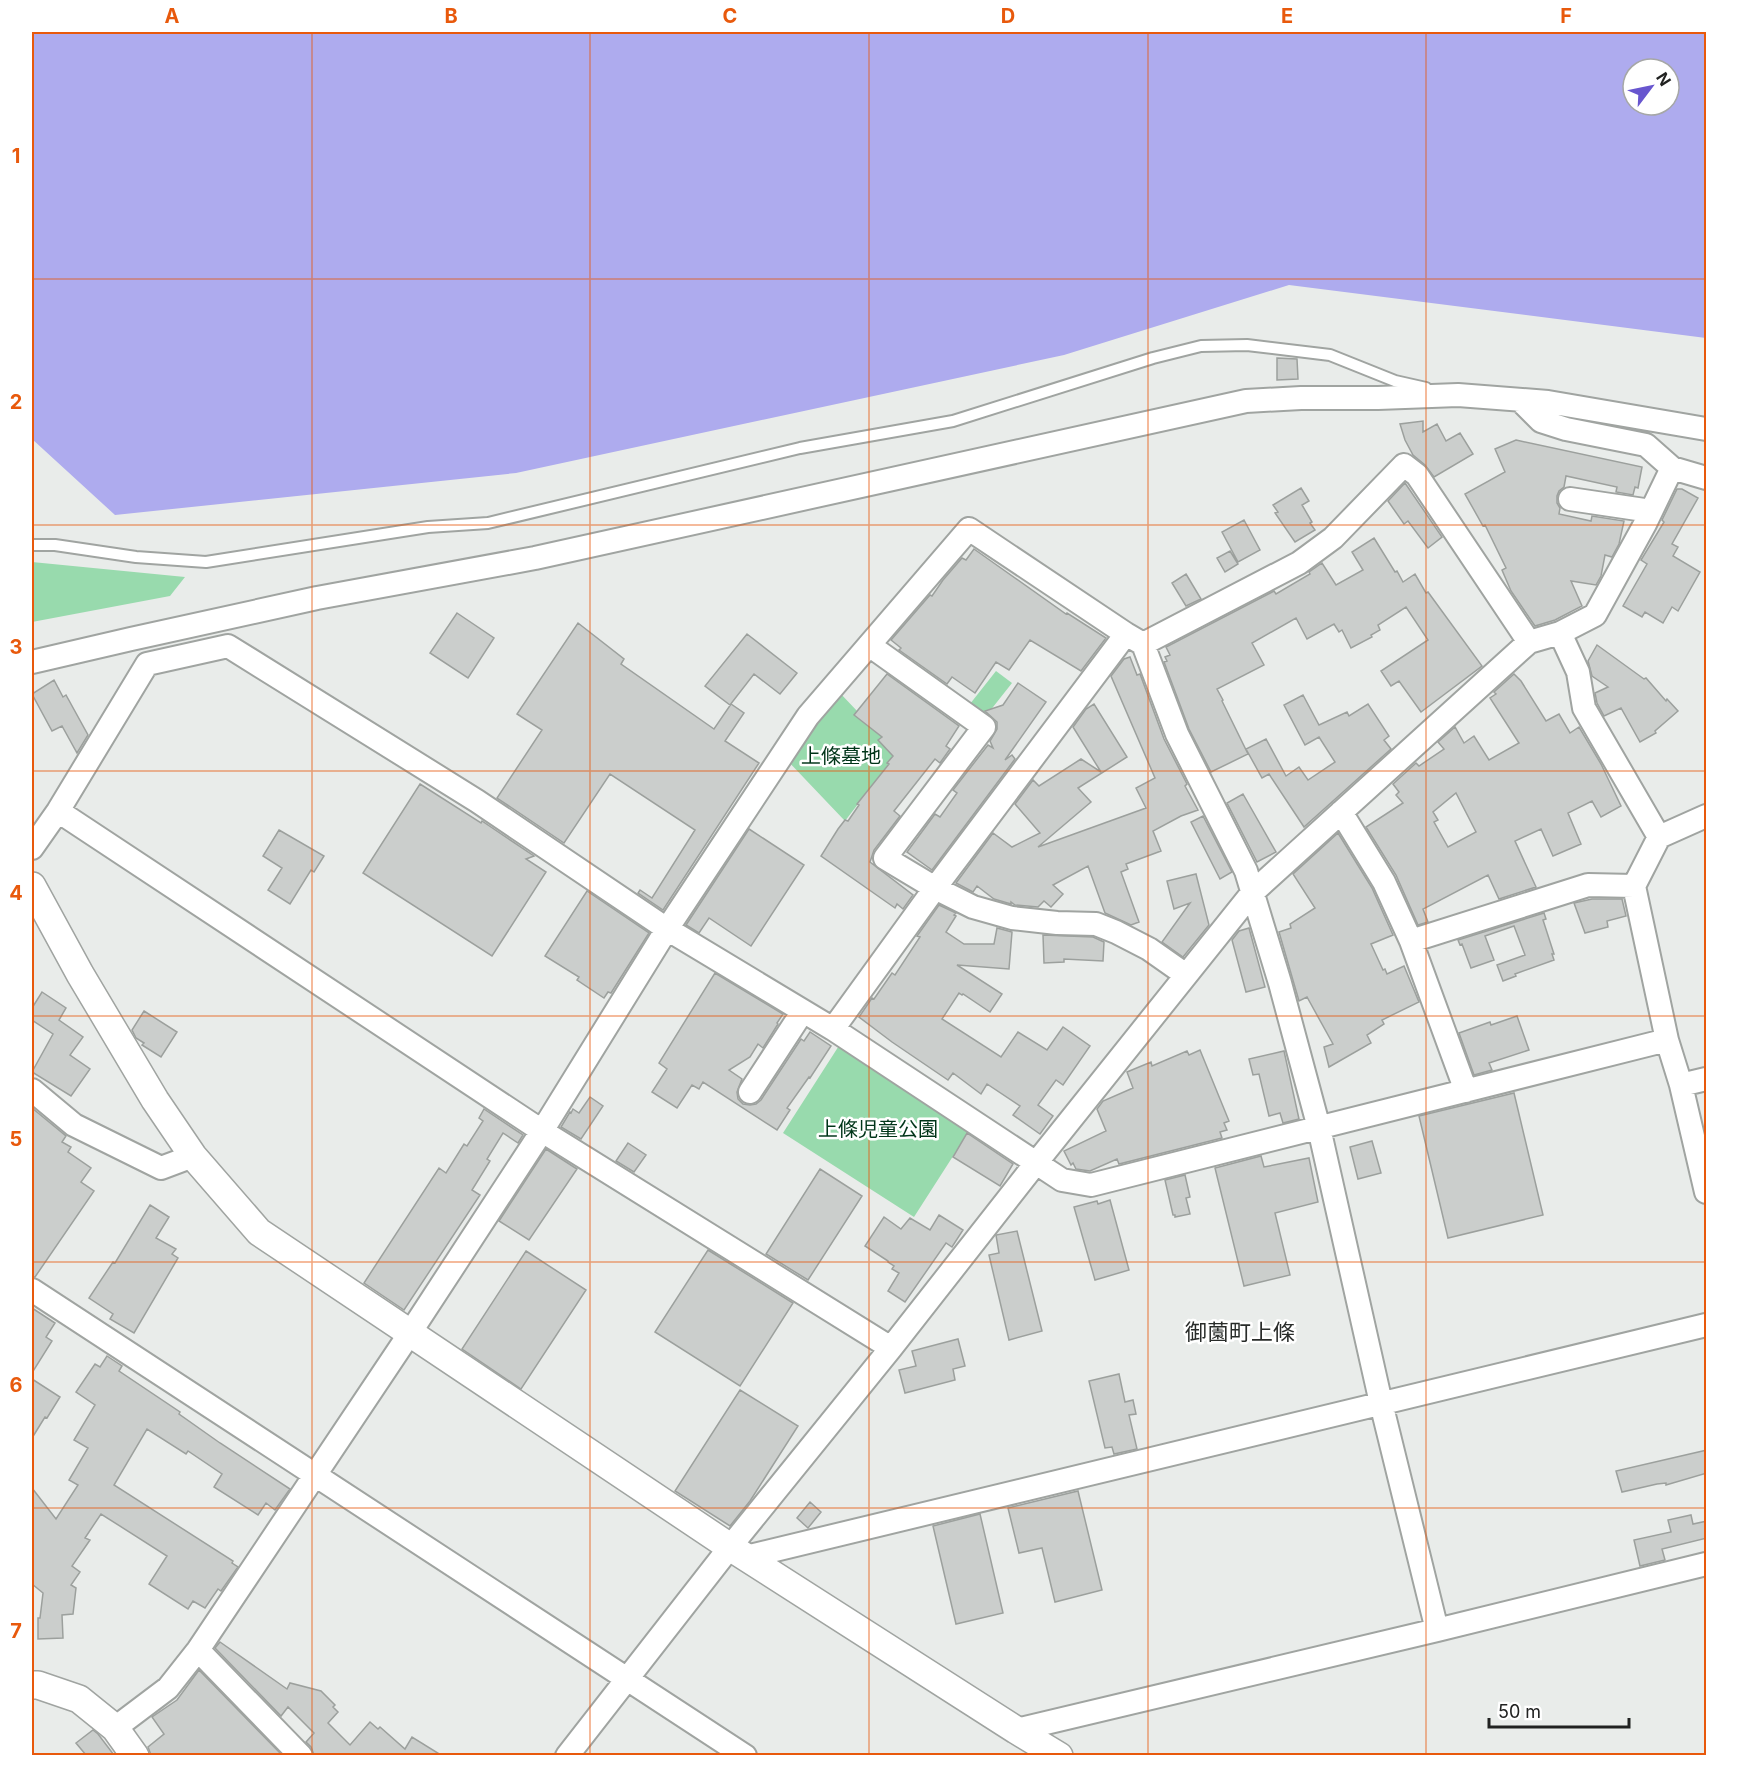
<svg xmlns="http://www.w3.org/2000/svg" width="1738" height="1787" font-family="Inter,'Noto Sans JP',sans-serif">
<style>
.green{fill:#98daad}
.water{fill:#aeabee;fill-rule:evenodd}
.building{fill:#cbcecc;stroke:#9ca09d;stroke-width:1.5;fill-rule:evenodd}
.lines{fill:none;stroke-linecap:round;stroke-linejoin:round}
.service-casing{stroke:#a0a4a1;stroke-width:14}
.minor-casing{stroke:#a0a4a1;stroke-width:26}
.tertiary-casing{stroke:#a0a4a1;stroke-width:30}
.service{stroke:#fff;stroke-width:10}
.minor{stroke:#fff;stroke-width:22}
.tertiary{stroke:#fff;stroke-width:27}
.grid{fill:none;stroke:#e8590c;stroke-width:1.5;stroke-opacity:0.55}
.labels{text-anchor:middle;stroke-width:5;stroke-linejoin:round;paint-order:stroke}
.park-label{font-size:20px;fill:#003519;stroke:#fff}
.quarter-label{font-size:22px;fill:#292c2a;stroke:#fff}
.neatline{fill:none;stroke:#e8590c;stroke-width:2}
.grid-label{font-size:20px;text-anchor:middle;font-weight:bold;fill:#e8590c}
</style>
<rect width="100%" height="100%" fill="#e9ecea"/>
<!-- green -->
<path class="green" d="M 32,562 L 185,577 L 170,596 L 32,622 Z
M 996,671 L 1012,683 L 982,721 L 966,709 Z
M 839,692 L 897,753 L 845,821 L 785,758 Z
M 842,1041 L 973,1125 L 914,1217 L 783,1133 Z"/>
<!-- water -->
<path class="water" d="M 32,32 L 1706,32 L 1706,338 L 1289,285 L 1064,355 L 516,473 L 115,515 L 32,439 ZM 1633,69 L 1669,69 L 1669,105 L 1633,105 Z"/>
<!-- building -->
<path class="building" d="M 1277,358 L 1297,359 L 1298,379 L 1277,380 Z
M 1423,421 L 1423,432 L 1437,424 L 1446,441 L 1460,433 L 1473,454 L 1434,477 L 1425,465 L 1413,455 L 1405,440 L 1400,424 Z
M 1516,440 L 1642,467 L 1638,488 L 1635,487 L 1633,495 L 1616,492 L 1617,487 L 1566,476 L 1564,487 L 1559,491 L 1557,496 L 1557,503 L 1560,508 L 1559,514 L 1591,521 L 1592,516 L 1624,521 L 1619,544 L 1612,557 L 1605,555 L 1601,576 L 1596,585 L 1571,581 L 1582,606 L 1555,620 L 1535,626 L 1511,591 L 1502,570 L 1506,568 L 1485,525 L 1483,526 L 1465,494 L 1505,472 L 1495,449 Z
M 1405,483 L 1442,537 L 1428,548 L 1408,521 L 1404,524 L 1388,501 Z
M 1301,488 L 1309,501 L 1302,505 L 1312,522 L 1310,523 L 1315,530 L 1295,542 L 1275,513 L 1278,512 L 1273,505 Z
M 1677,489 L 1682,489 L 1698,498 L 1672,544 L 1678,547 L 1673,556 L 1700,572 L 1678,611 L 1672,607 L 1663,623 L 1645,612 L 1642,617 L 1623,606 L 1647,564 L 1641,560 L 1664,522 L 1662,520 Z
M 1244,520 L 1260,550 L 1238,562 L 1222,532 Z
M 1374,538 L 1395,572 L 1397,571 L 1403,582 L 1415,574 L 1426,593 L 1428,592 L 1482,666 L 1421,712 L 1399,681 L 1391,686 L 1381,671 L 1428,640 L 1406,607 L 1378,625 L 1380,630 L 1371,635 L 1372,637 L 1351,648 L 1342,630 L 1339,632 L 1334,624 L 1307,639 L 1296,618 L 1252,643 L 1264,665 L 1217,689 L 1223,700 L 1222,701 L 1248,754 L 1211,772 L 1189,729 L 1164,662 L 1167,661 L 1165,657 L 1170,655 L 1166,647 L 1274,591 L 1276,594 L 1310,574 L 1309,572 L 1322,563 L 1336,585 L 1363,570 L 1352,552 Z
M 974,549 L 1066,614 L 1067,613 L 1106,638 L 1081,671 L 1030,640 L 1009,670 L 996,662 L 975,693 L 952,677 L 947,684 L 899,650 L 901,648 L 891,640 L 930,595 L 932,596 L 943,580 L 962,558 L 966,560 Z
M 1230,551 L 1238,564 L 1225,572 L 1217,558 Z
M 1186,574 L 1201,599 L 1186,606 L 1172,583 Z
M 457,613 L 494,638 L 468,678 L 430,653 Z
M 578,623 L 624,659 L 621,664 L 714,729 L 731,704 L 744,713 L 725,741 L 759,763 L 663,910 L 638,893 L 640,890 L 652,898 L 695,830 L 610,774 L 564,843 L 497,798 L 542,730 L 517,714 Z
M 747,634 L 797,673 L 780,694 L 754,674 L 730,705 L 705,686 Z
M 1597,645 L 1644,679 L 1646,678 L 1666,701 L 1667,699 L 1678,711 L 1655,731 L 1656,733 L 1640,742 L 1621,708 L 1604,716 L 1597,703 L 1595,693 L 1608,687 L 1592,676 L 1588,661 Z
M 1130,657 L 1137,675 L 1140,674 L 1164,739 L 1187,784 L 1185,786 L 1198,810 L 1181,816 L 1153,831 L 1161,851 L 1126,864 L 1128,869 L 1121,872 L 1139,922 L 1131,925 L 1105,913 L 1088,866 L 1053,885 L 1063,894 L 1051,907 L 1044,901 L 1038,907 L 1015,905 L 1011,902 L 1011,904 L 994,899 L 977,886 L 973,892 L 956,883 L 993,833 L 1012,847 L 1040,833 L 1015,804 L 1033,780 L 1039,786 L 1081,759 L 1101,772 L 1073,727 L 1086,709 L 1094,704 L 1127,757 L 1078,788 L 1091,802 L 1038,847 L 1146,808 L 1136,788 L 1155,778 L 1111,676 L 1124,659 Z
M 887,674 L 959,726 L 946,746 L 950,749 L 940,763 L 935,759 L 894,811 L 900,816 L 874,850 L 870,862 L 913,895 L 903,909 L 897,904 L 895,908 L 821,856 L 838,829 L 845,820 L 848,821 L 859,805 L 857,804 L 889,764 L 887,763 L 893,756 L 878,740 L 882,737 L 854,715 Z
M 1514,674 L 1521,681 L 1546,721 L 1559,714 L 1570,733 L 1579,727 L 1601,764 L 1621,806 L 1601,817 L 1592,801 L 1568,813 L 1581,844 L 1553,856 L 1541,829 L 1515,841 L 1536,887 L 1499,899 L 1488,875 L 1423,909 L 1428,922 L 1418,925 L 1396,875 L 1366,827 L 1403,803 L 1396,795 L 1399,792 L 1393,784 L 1416,763 L 1419,766 L 1444,749 L 1438,742 L 1455,727 L 1464,743 L 1474,736 L 1489,760 L 1519,743 L 1490,698 L 1496,694 L 1494,692 ZM 1456,793 L 1476,832 L 1448,847 L 1434,822 L 1438,820 L 1433,812 Z
M 54,680 L 63,697 L 66,695 L 88,735 L 77,753 L 62,726 L 52,731 L 32,694 Z
M 1018,683 L 1046,702 L 1005,760 L 1012,755 L 1015,759 L 932,870 L 907,852 L 935,814 L 940,817 L 957,793 L 953,790 L 988,745 L 993,748 L 990,741 L 997,729 L 997,722 L 985,711 L 1003,705 Z
M 1303,695 L 1319,725 L 1347,712 L 1349,716 L 1368,704 L 1389,736 L 1384,740 L 1391,749 L 1304,827 L 1269,774 L 1262,778 L 1246,749 L 1266,739 L 1286,776 L 1299,767 L 1308,780 L 1335,762 L 1319,737 L 1305,745 L 1284,705 Z
M 420,784 L 481,823 L 482,821 L 534,856 L 526,859 L 546,872 L 492,956 L 363,873 Z
M 1243,794 L 1276,852 L 1257,862 L 1227,803 Z
M 1203,816 L 1232,872 L 1220,879 L 1191,822 Z
M 749,829 L 804,865 L 751,946 L 709,918 L 699,933 L 686,925 Z
M 279,830 L 324,856 L 314,872 L 311,870 L 290,904 L 268,890 L 282,868 L 263,856 Z
M 1338,833 L 1372,888 L 1393,935 L 1371,944 L 1383,970 L 1385,969 L 1387,974 L 1404,966 L 1419,1002 L 1382,1020 L 1384,1024 L 1367,1035 L 1371,1043 L 1329,1067 L 1324,1047 L 1333,1044 L 1307,997 L 1299,1001 L 1279,932 L 1291,928 L 1290,924 L 1315,908 L 1293,874 Z
M 1196,874 L 1209,925 L 1183,957 L 1162,942 L 1190,903 L 1174,909 L 1167,881 Z
M 587,891 L 649,933 L 611,993 L 608,992 L 604,998 L 577,980 L 579,977 L 545,956 Z
M 1592,899 L 1622,899 L 1626,916 L 1607,921 L 1608,927 L 1585,933 L 1574,903 Z
M 939,905 L 956,913 L 954,915 L 956,916 L 946,932 L 964,944 L 994,944 L 997,928 L 1012,932 L 1009,969 L 957,965 L 1002,994 L 990,1012 L 963,994 L 962,995 L 959,993 L 942,1019 L 1001,1057 L 1018,1032 L 1047,1050 L 1063,1027 L 1090,1046 L 1063,1085 L 1056,1080 L 1038,1105 L 1053,1116 L 1040,1134 L 1013,1115 L 1020,1106 L 987,1084 L 981,1094 L 953,1073 L 948,1080 L 892,1042 L 859,1017 L 872,998 L 874,999 L 892,973 L 895,975 L 920,937 L 917,936 Z
M 1544,913 L 1546,919 L 1543,920 L 1554,954 L 1552,954 L 1554,960 L 1515,974 L 1516,976 L 1503,981 L 1497,965 L 1525,955 L 1514,926 L 1485,936 L 1494,960 L 1471,968 L 1462,944 L 1460,945 L 1458,940 Z
M 1249,928 L 1265,987 L 1246,992 L 1232,940 L 1239,931 Z
M 1043,935 L 1093,937 L 1104,942 L 1103,961 L 1064,959 L 1064,962 L 1044,963 Z
M 715,973 L 783,1014 L 777,1023 L 778,1024 L 763,1048 L 758,1044 L 750,1057 L 729,1070 L 742,1079 L 737,1092 L 738,1099 L 743,1104 L 750,1105 L 756,1104 L 761,1100 L 801,1039 L 804,1041 L 810,1032 L 831,1046 L 810,1078 L 809,1077 L 787,1108 L 790,1110 L 777,1130 L 703,1082 L 699,1089 L 692,1085 L 677,1108 L 652,1092 L 667,1069 L 659,1063 Z
M 42,992 L 66,1008 L 59,1020 L 83,1037 L 70,1055 L 90,1069 L 71,1096 L 32,1072 L 53,1034 L 32,1020 L 32,1008 Z
M 144,1011 L 177,1032 L 161,1057 L 142,1045 L 144,1043 L 136,1038 L 132,1030 Z
M 1517,1016 L 1529,1050 L 1489,1063 L 1492,1070 L 1474,1075 L 1459,1033 L 1490,1022 L 1491,1025 Z
M 1200,1050 L 1229,1121 L 1224,1123 L 1227,1130 L 1220,1132 L 1222,1138 L 1119,1164 L 1117,1159 L 1090,1171 L 1076,1169 L 1073,1163 L 1071,1165 L 1064,1151 L 1106,1131 L 1097,1109 L 1103,1101 L 1133,1088 L 1127,1072 L 1151,1062 L 1152,1066 L 1187,1051 L 1189,1055 Z
M 1284,1051 L 1299,1119 L 1283,1123 L 1280,1113 L 1269,1116 L 1259,1074 L 1253,1075 L 1249,1059 Z
M 1514,1093 L 1543,1215 L 1448,1238 L 1419,1116 Z
M 590,1097 L 603,1106 L 581,1139 L 561,1127 L 570,1112 L 571,1113 L 573,1109 L 579,1113 Z
M 32,1108 L 66,1136 L 62,1142 L 71,1147 L 68,1152 L 91,1168 L 81,1182 L 94,1191 L 35,1277 L 32,1277 Z
M 484,1109 L 523,1135 L 518,1143 L 503,1133 L 487,1159 L 490,1161 L 472,1190 L 480,1195 L 404,1310 L 364,1283 L 439,1168 L 446,1173 L 464,1144 L 467,1146 L 483,1121 L 479,1118 Z
M 967,1133 L 1013,1164 L 1000,1186 L 953,1157 Z
M 1372,1141 L 1381,1173 L 1358,1179 L 1350,1147 Z
M 628,1143 L 646,1155 L 634,1172 L 616,1161 Z
M 546,1149 L 577,1169 L 529,1240 L 499,1221 Z
M 1261,1156 L 1264,1167 L 1309,1158 L 1318,1202 L 1275,1213 L 1290,1275 L 1244,1286 L 1215,1168 Z
M 820,1169 L 862,1196 L 808,1280 L 766,1254 Z
M 1185,1175 L 1190,1197 L 1186,1198 L 1190,1214 L 1175,1217 L 1175,1215 L 1173,1215 L 1165,1180 Z
M 1110,1200 L 1129,1270 L 1095,1280 L 1074,1207 L 1097,1201 L 1098,1204 Z
M 150,1205 L 169,1217 L 156,1238 L 176,1249 L 172,1254 L 178,1258 L 134,1333 L 110,1319 L 113,1314 L 89,1298 L 113,1262 L 115,1263 Z
M 939,1215 L 963,1230 L 952,1247 L 946,1243 L 905,1302 L 888,1291 L 899,1273 L 892,1269 L 894,1266 L 888,1262 L 888,1261 L 865,1246 L 884,1217 L 901,1229 L 910,1218 L 930,1230 Z
M 1017,1231 L 1042,1331 L 1009,1340 L 989,1255 L 999,1253 L 996,1235 Z
M 708,1250 L 793,1303 L 740,1386 L 655,1332 Z
M 526,1251 L 586,1290 L 521,1389 L 462,1349 Z
M 32,1308 L 55,1323 L 46,1337 L 52,1341 L 32,1373 Z
M 958,1339 L 965,1366 L 953,1369 L 955,1380 L 905,1393 L 899,1370 L 916,1366 L 912,1351 Z
M 107,1356 L 122,1366 L 119,1371 L 180,1412 L 179,1414 L 220,1443 L 290,1489 L 275,1510 L 266,1503 L 258,1515 L 214,1487 L 222,1474 L 188,1451 L 186,1454 L 147,1429 L 114,1485 L 233,1561 L 232,1563 L 238,1567 L 221,1591 L 218,1589 L 205,1608 L 193,1601 L 188,1609 L 149,1584 L 167,1556 L 101,1514 L 85,1538 L 90,1540 L 72,1566 L 80,1572 L 71,1585 L 76,1588 L 73,1614 L 62,1615 L 63,1638 L 38,1639 L 38,1618 L 40,1618 L 43,1593 L 32,1584 L 32,1488 L 56,1519 L 78,1485 L 69,1480 L 88,1448 L 74,1440 L 95,1405 L 76,1392 L 95,1364 L 100,1367 Z
M 1119,1374 L 1125,1402 L 1133,1400 L 1136,1414 L 1129,1415 L 1137,1449 L 1114,1454 L 1112,1447 L 1105,1448 L 1089,1381 Z
M 32,1379 L 60,1397 L 47,1418 L 45,1417 L 32,1438 Z
M 740,1390 L 798,1426 L 750,1501 L 730,1526 L 675,1491 Z
M 1707,1450 L 1707,1473 L 1666,1485 L 1666,1483 L 1657,1484 L 1622,1492 L 1616,1471 Z
M 1078,1491 L 1102,1590 L 1055,1602 L 1042,1548 L 1019,1553 L 1008,1508 Z
M 810,1502 L 821,1512 L 808,1528 L 797,1518 Z
M 980,1514 L 1003,1613 L 956,1624 L 933,1526 Z
M 1691,1515 L 1693,1524 L 1707,1521 L 1707,1538 L 1662,1549 L 1665,1560 L 1640,1566 L 1634,1540 L 1671,1532 L 1668,1520 Z
M 220,1642 L 287,1689 L 290,1683 L 321,1691 L 335,1705 L 333,1707 L 338,1712 L 328,1723 L 350,1745 L 370,1722 L 378,1729 L 380,1727 L 405,1749 L 412,1737 L 441,1755 L 314,1755 L 311,1747 L 306,1742 L 314,1733 L 288,1707 L 281,1716 L 215,1648 Z
M 199,1670 L 282,1755 L 151,1755 L 148,1747 L 164,1734 L 152,1717 L 177,1700 Z
M 93,1730 L 98,1734 L 114,1755 L 86,1755 L 76,1743 Z"/>
<g class="lines">
<defs>
<path id="service" d="M 32,545 L 55,545 L 136,557 L 206,562 L 428,527 L 488,523 L 800,448 L 953,421 L 1153,358 L 1201,346 L 1247,345 L 1330,355 L 1395,381 L 1426,388"/>
<path id="minor" d="M 1520,400 L 1541,421 L 1566,429 L 1646,445 L 1672,468
M 1570,499 L 1651,511
M 1560,633 L 1578,672 L 1584,708 L 1659,837 L 1634,886
M 1126,634 L 935,888 L 973,907 L 1012,918 L 1057,923 L 1096,924 L 1116,932 L 1149,949 L 1186,975
M 1143,644 L 1177,734 L 1246,871 L 1280,983 L 1319,1128 L 1381,1403 L 1437,1630
M 32,662 L 131,639 L 317,598 L 535,558 L 1246,401 L 1301,398 L 1378,398 L 1458,395 L 1548,402 L 1706,429
M 58,811 L 542,1131 L 891,1348
M 1341,812 L 1384,882 L 1411,941 L 1466,1091
M 1659,837 L 1706,816
M 32,848 L 58,811 L 147,664 L 228,646 L 477,801 L 667,929 L 833,1029 L 1062,1180 L 1091,1185 L 1667,1040
M 1411,941 L 1588,885 L 1634,886 L 1667,1040 L 1681,1085 L 1706,1192
M 833,1029 L 935,888 L 885,858 L 984,727 L 869,645
M 1681,1085 L 1706,1079
M 32,1090 L 74,1125 L 161,1168 L 193,1156
M 750,1092 L 803,1011
M 32,1290 L 745,1756
M 746,1557 L 1706,1325
M 198,1650 L 301,1756
M 115,1728 L 168,1688 L 198,1650 L 410,1333 L 542,1131 L 667,929 L 808,716 L 969,529 L 1126,634 L 1143,644 L 1299,563 L 1333,538 L 1404,465 L 1417,475 L 1529,642
M 1016,1730 L 1437,1630 L 1706,1564
M 567,1756 L 730,1547 L 891,1348 L 1036,1163 L 1252,893 L 1529,642 L 1560,633 L 1595,615 L 1645,524 L 1672,468 L 1706,478"/>
<path id="tertiary" d="M 32,886 L 80,974 L 155,1100 L 193,1156 L 259,1232 L 730,1547 L 1016,1730 L 1059,1756
M 32,1685 L 38,1685 L 79,1699 L 115,1728 L 135,1756"/>
</defs>
<!-- service casing -->
<use href="#service" class="service-casing"/>
<!-- minor casing -->
<use href="#minor" class="minor-casing"/>
<!-- tertiary casing -->
<use href="#tertiary" class="tertiary-casing"/>
<!-- service -->
<use href="#service" class="service"/>
<!-- minor -->
<use href="#minor" class="minor"/>
<!-- tertiary -->
<use href="#tertiary" class="tertiary"/>
</g>
<!-- grid -->
<path class="grid" d="M 312,32 L 312,1756M 590,32 L 590,1756M 869,32 L 869,1756M 1148,32 L 1148,1756M 1426,32 L 1426,1756M 32,279 L 1706,279M 32,525 L 1706,525M 32,771 L 1706,771M 32,1016 L 1706,1016M 32,1262 L 1706,1262M 32,1508 L 1706,1508"/>
<g class="labels">
<!-- park labels -->
<g class="park-label">
<text x="841" y="763">上條墓地</text>
<text x="878" y="1136">上條児童公園</text>
</g>
<!-- quarter labels -->
<g class="quarter-label">
<text x="1240" y="1340">御薗町上條</text>
</g>
</g>
<!-- border -->
<rect width="1738" height="1787" fill="none" stroke="#ffffff" stroke-width="66"/>
<!-- north arrow -->
<g transform="translate(1651 87) rotate(58)"><circle r="28" fill="#ffffff" stroke="#a6a7a6" stroke-width="1.5"/>
<path d="M0-4.5L10 22L0 15L-10 22Z" fill="#6856cf"/>
<text y="-9" font-size="16" font-weight="bold" text-anchor="middle" fill="#212221">N</text>
</g>
<!-- scale -->
<path d="M1489 1718v9h140v-9" fill="none" stroke="#212221" stroke-width="3"/>
<text x="1498" y="1718" font-size="18" fill="#212221" stroke="#ffffff" stroke-width="4.5" paint-order="stroke">50 m</text>
<rect x="33" y="33" width="1672" height="1721" class="neatline"/>
<g class="grid-label">
<text x="172" y="23">A</text>
<text x="451" y="23">B</text>
<text x="730" y="23">C</text>
<text x="1008" y="23">D</text>
<text x="1287" y="23">E</text>
<text x="1566" y="23">F</text>
<text x="16" y="163">1</text>
<text x="16" y="409">2</text>
<text x="16" y="654">3</text>
<text x="16" y="900">4</text>
<text x="16" y="1146">5</text>
<text x="16" y="1392">6</text>
<text x="16" y="1638">7</text>
</g>
</svg>
